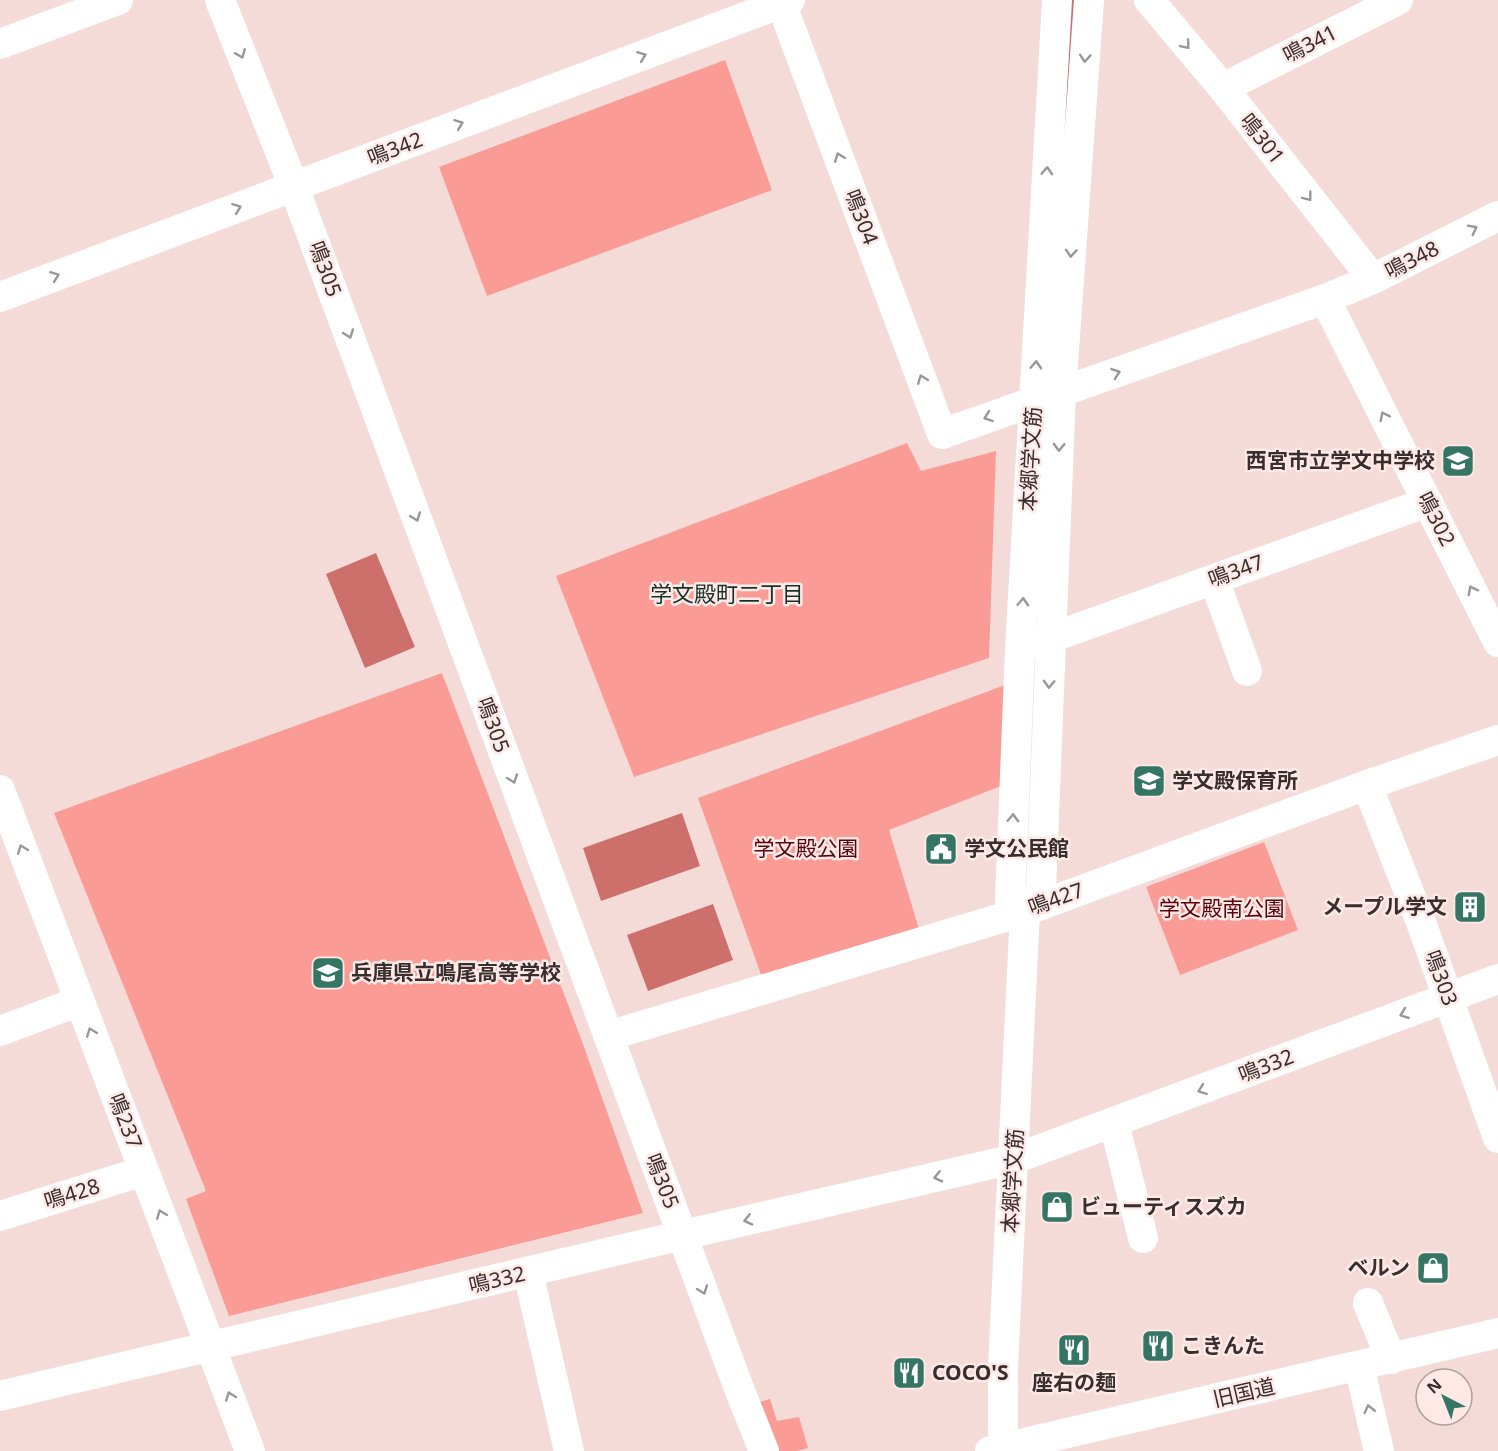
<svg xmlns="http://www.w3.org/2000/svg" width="1498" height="1451" font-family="'Noto Sans','Noto Sans JP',sans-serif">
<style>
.green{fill:#fb9b96}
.water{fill:#cd706c}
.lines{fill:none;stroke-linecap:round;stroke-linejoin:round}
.river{stroke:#cd706c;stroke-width:50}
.minor{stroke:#fff;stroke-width:30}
.oneway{stroke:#9b9696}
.labels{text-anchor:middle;stroke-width:5;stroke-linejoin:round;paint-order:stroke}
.street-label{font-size:21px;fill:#372e2d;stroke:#fee9e7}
.poi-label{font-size:21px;font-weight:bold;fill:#372e2d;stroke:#fee9e7;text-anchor:start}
.park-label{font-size:21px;fill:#5b030d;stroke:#fee9e7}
.neighbourhood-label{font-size:22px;fill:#13322a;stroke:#fee9e7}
</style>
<rect width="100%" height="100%" fill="#f4dbd8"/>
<!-- green -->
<path class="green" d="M 725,60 L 772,190 L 487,296 L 439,167 Z
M 907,443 L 921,471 L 996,451 L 989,658 L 634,777 L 556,576 Z
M 442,673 L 583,1044 L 643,1213 L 229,1316 L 186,1199 L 206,1191 L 54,813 Z
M 1008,684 L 1006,784 L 889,830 L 922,939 L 764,983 L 698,798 Z
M 1264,842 L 1298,930 L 1180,975 L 1146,887 Z
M 770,1399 L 777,1421 L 799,1417 L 808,1448 L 797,1451 L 777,1451 L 759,1402 Z"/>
<!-- water -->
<path class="water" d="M 376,553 L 415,647 L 365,668 L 326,574 Z
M 682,813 L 700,866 L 601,901 L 583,848 Z
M 713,904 L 733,960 L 648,991 L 627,935 Z"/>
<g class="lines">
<!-- river -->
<path class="river" d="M 1062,180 L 1072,0"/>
<!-- minor -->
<path class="minor" d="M 220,0 L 294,187 L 740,1391 L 764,1451
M 780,0 L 942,434 L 1325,299 L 1373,279 L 1498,216
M 1149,0 L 1223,88 L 1373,279
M 0,44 L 118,0
M 1223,88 L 1398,0
M 0,297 L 790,0
M 1325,299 L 1498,642
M 1214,579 L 1247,671
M 1034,644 L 1428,502
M 1367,785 L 1422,925 L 1498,1138
M 0,790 L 250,1451
M 1025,911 L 1010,900 L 1020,649 L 1057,0
M 0,1031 L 80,1001
M 608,1036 L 1025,911 L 1367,785 L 1498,740
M 1114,1123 L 1143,1238
M 0,1216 L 144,1171
M 528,1272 L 569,1451
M 1368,1303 L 1391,1359
M 1359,1366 L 1379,1451
M 0,1396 L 683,1235 L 1014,1159 L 1498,979
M 990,1451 L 1498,1333
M 1003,1451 L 1003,1367 L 1025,911 L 1041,891 L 1061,392 L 1089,0"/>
</g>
<!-- one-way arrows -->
<defs><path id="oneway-chevron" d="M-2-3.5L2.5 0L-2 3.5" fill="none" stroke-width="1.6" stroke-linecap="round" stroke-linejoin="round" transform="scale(1.5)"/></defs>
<g class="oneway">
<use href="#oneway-chevron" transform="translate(1186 45) rotate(50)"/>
<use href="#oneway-chevron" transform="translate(241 54) rotate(68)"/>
<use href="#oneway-chevron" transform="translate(642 56) rotate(-21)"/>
<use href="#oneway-chevron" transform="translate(1085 58) rotate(94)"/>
<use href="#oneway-chevron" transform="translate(459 124) rotate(-21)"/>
<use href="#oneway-chevron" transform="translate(839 157) rotate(-111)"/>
<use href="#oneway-chevron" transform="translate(1047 171) rotate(-87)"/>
<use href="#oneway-chevron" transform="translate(1308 197) rotate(52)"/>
<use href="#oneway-chevron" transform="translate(237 208) rotate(-21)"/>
<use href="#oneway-chevron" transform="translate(1473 229) rotate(-27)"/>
<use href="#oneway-chevron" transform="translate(1071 253) rotate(94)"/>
<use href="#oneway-chevron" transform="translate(55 276) rotate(-21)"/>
<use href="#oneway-chevron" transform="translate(349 334) rotate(70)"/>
<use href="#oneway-chevron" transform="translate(1036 365) rotate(-87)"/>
<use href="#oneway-chevron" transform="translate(1116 373) rotate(-20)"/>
<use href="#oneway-chevron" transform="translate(922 379) rotate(-111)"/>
<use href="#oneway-chevron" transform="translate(1384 416) rotate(-117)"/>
<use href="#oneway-chevron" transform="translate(988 417) rotate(160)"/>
<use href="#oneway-chevron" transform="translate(1059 447) rotate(92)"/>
<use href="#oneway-chevron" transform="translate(416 517) rotate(70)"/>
<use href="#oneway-chevron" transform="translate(1472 590) rotate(-117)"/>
<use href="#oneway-chevron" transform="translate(1023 602) rotate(-87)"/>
<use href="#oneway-chevron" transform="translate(1049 684) rotate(92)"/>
<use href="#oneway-chevron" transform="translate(513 779) rotate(70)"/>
<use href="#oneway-chevron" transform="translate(1013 818) rotate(-88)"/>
<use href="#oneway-chevron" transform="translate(22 849) rotate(-111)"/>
<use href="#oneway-chevron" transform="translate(1404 1014) rotate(159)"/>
<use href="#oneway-chevron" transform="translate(91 1032) rotate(-111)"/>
<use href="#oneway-chevron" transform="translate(1202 1090) rotate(159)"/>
<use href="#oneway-chevron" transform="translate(938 1177) rotate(167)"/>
<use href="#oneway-chevron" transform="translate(161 1214) rotate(-111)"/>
<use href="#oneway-chevron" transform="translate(748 1220) rotate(167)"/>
<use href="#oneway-chevron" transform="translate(703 1290) rotate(70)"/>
<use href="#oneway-chevron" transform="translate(230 1396) rotate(-110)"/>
<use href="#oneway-chevron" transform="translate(1369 1409) rotate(-103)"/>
</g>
<!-- icons -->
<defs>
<symbol id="school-square" viewBox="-11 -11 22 22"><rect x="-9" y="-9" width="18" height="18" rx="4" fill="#357564" stroke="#fee9e7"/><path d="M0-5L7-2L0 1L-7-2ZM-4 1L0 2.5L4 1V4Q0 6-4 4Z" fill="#fff"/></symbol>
<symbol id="civic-square" viewBox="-11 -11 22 22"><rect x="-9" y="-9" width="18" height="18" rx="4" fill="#357564" stroke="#fee9e7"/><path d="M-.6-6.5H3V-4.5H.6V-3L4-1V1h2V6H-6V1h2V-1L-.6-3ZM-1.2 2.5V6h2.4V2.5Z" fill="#fff"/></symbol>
<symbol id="building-square" viewBox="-11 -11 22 22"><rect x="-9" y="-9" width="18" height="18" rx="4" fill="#357564" stroke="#fee9e7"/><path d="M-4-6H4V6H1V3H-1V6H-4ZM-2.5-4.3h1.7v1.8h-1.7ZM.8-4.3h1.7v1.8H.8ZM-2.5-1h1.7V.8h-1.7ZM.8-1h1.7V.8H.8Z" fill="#fff"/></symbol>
<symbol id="shop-square" viewBox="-11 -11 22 22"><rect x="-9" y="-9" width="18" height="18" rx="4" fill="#357564" stroke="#fee9e7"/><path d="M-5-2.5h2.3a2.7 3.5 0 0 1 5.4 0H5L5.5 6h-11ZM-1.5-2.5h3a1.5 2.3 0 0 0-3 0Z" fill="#fff"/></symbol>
<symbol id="restaurant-square" viewBox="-11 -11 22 22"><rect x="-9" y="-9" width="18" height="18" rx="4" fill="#357564" stroke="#fee9e7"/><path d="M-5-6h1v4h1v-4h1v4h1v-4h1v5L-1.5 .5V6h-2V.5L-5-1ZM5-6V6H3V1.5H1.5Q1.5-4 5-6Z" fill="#fff"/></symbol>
</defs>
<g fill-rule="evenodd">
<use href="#school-square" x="1439" y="442" width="38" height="38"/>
<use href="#school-square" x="1130" y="762" width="38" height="38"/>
<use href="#civic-square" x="922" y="830" width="38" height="38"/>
<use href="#building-square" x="1451" y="888" width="38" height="38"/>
<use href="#school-square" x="309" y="954" width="38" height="38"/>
<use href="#shop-square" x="1038" y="1188" width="38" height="38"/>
<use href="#shop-square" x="1414" y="1249" width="38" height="38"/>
<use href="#restaurant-square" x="1139" y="1327" width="38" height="38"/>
<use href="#restaurant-square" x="1055" y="1331" width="38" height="38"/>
<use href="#restaurant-square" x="890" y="1354" width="38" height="38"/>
</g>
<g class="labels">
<!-- street labels -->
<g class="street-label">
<text transform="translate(1310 44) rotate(-27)" y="7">鳴341</text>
<text transform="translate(1262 139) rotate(52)" y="7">鳴301</text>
<text transform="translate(395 149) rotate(-21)" y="7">鳴342</text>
<text transform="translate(861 217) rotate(69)" y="7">鳴304</text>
<text transform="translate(1412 260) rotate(-27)" y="7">鳴348</text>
<text transform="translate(325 269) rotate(70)" y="7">鳴305</text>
<text transform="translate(1031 459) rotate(-87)" y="7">本郷学文筋</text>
<text transform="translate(1436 519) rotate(63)" y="7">鳴302</text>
<text transform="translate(1236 571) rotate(-20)" y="7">鳴347</text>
<text transform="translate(493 725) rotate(70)" y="7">鳴305</text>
<text transform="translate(1056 899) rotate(-20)" y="7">鳴427</text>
<text transform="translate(1441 978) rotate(70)" y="7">鳴303</text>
<text transform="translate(1266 1066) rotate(-21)" y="7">鳴332</text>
<text transform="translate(125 1121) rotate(69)" y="7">鳴237</text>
<text transform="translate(662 1181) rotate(69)" y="7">鳴305</text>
<text transform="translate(1013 1181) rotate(-87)" y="7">本郷学文筋</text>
<text transform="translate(72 1194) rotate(-17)" y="7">鳴428</text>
<text transform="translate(497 1280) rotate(-13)" y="7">鳴332</text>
<text transform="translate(1244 1393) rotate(-13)" y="7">旧国道</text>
</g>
<!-- poi labels -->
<g class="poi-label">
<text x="1435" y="468" text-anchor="end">西宮市立学文中学校</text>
<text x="1172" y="788">学文殿保育所</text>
<text x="964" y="856">学文公民館</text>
<text x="1447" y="914" text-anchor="end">メープル学文</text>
<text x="351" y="980">兵庫県立鳴尾高等学校</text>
<text x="1080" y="1214">ビューティスズカ</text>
<text x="1410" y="1275" text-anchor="end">ベルン</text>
<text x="1181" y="1353">こきんた</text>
<text x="932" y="1380">COCO'S</text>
<text x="1074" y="1390" text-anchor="middle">座右の麺</text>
</g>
<!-- park labels -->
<g class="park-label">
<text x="806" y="856">学文殿公園</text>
<text x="1222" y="916">学文殿南公園</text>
</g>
<!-- neighbourhood labels -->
<g class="neighbourhood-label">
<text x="727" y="602">学文殿町二丁目</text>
</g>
</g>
<!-- north arrow -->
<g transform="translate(1444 1397) rotate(318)"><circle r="28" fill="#fee9e7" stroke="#ae9e9d" stroke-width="1.5"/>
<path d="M0-4.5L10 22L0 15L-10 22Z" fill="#357564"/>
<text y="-9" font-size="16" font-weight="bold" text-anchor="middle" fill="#372e2d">N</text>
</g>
</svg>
